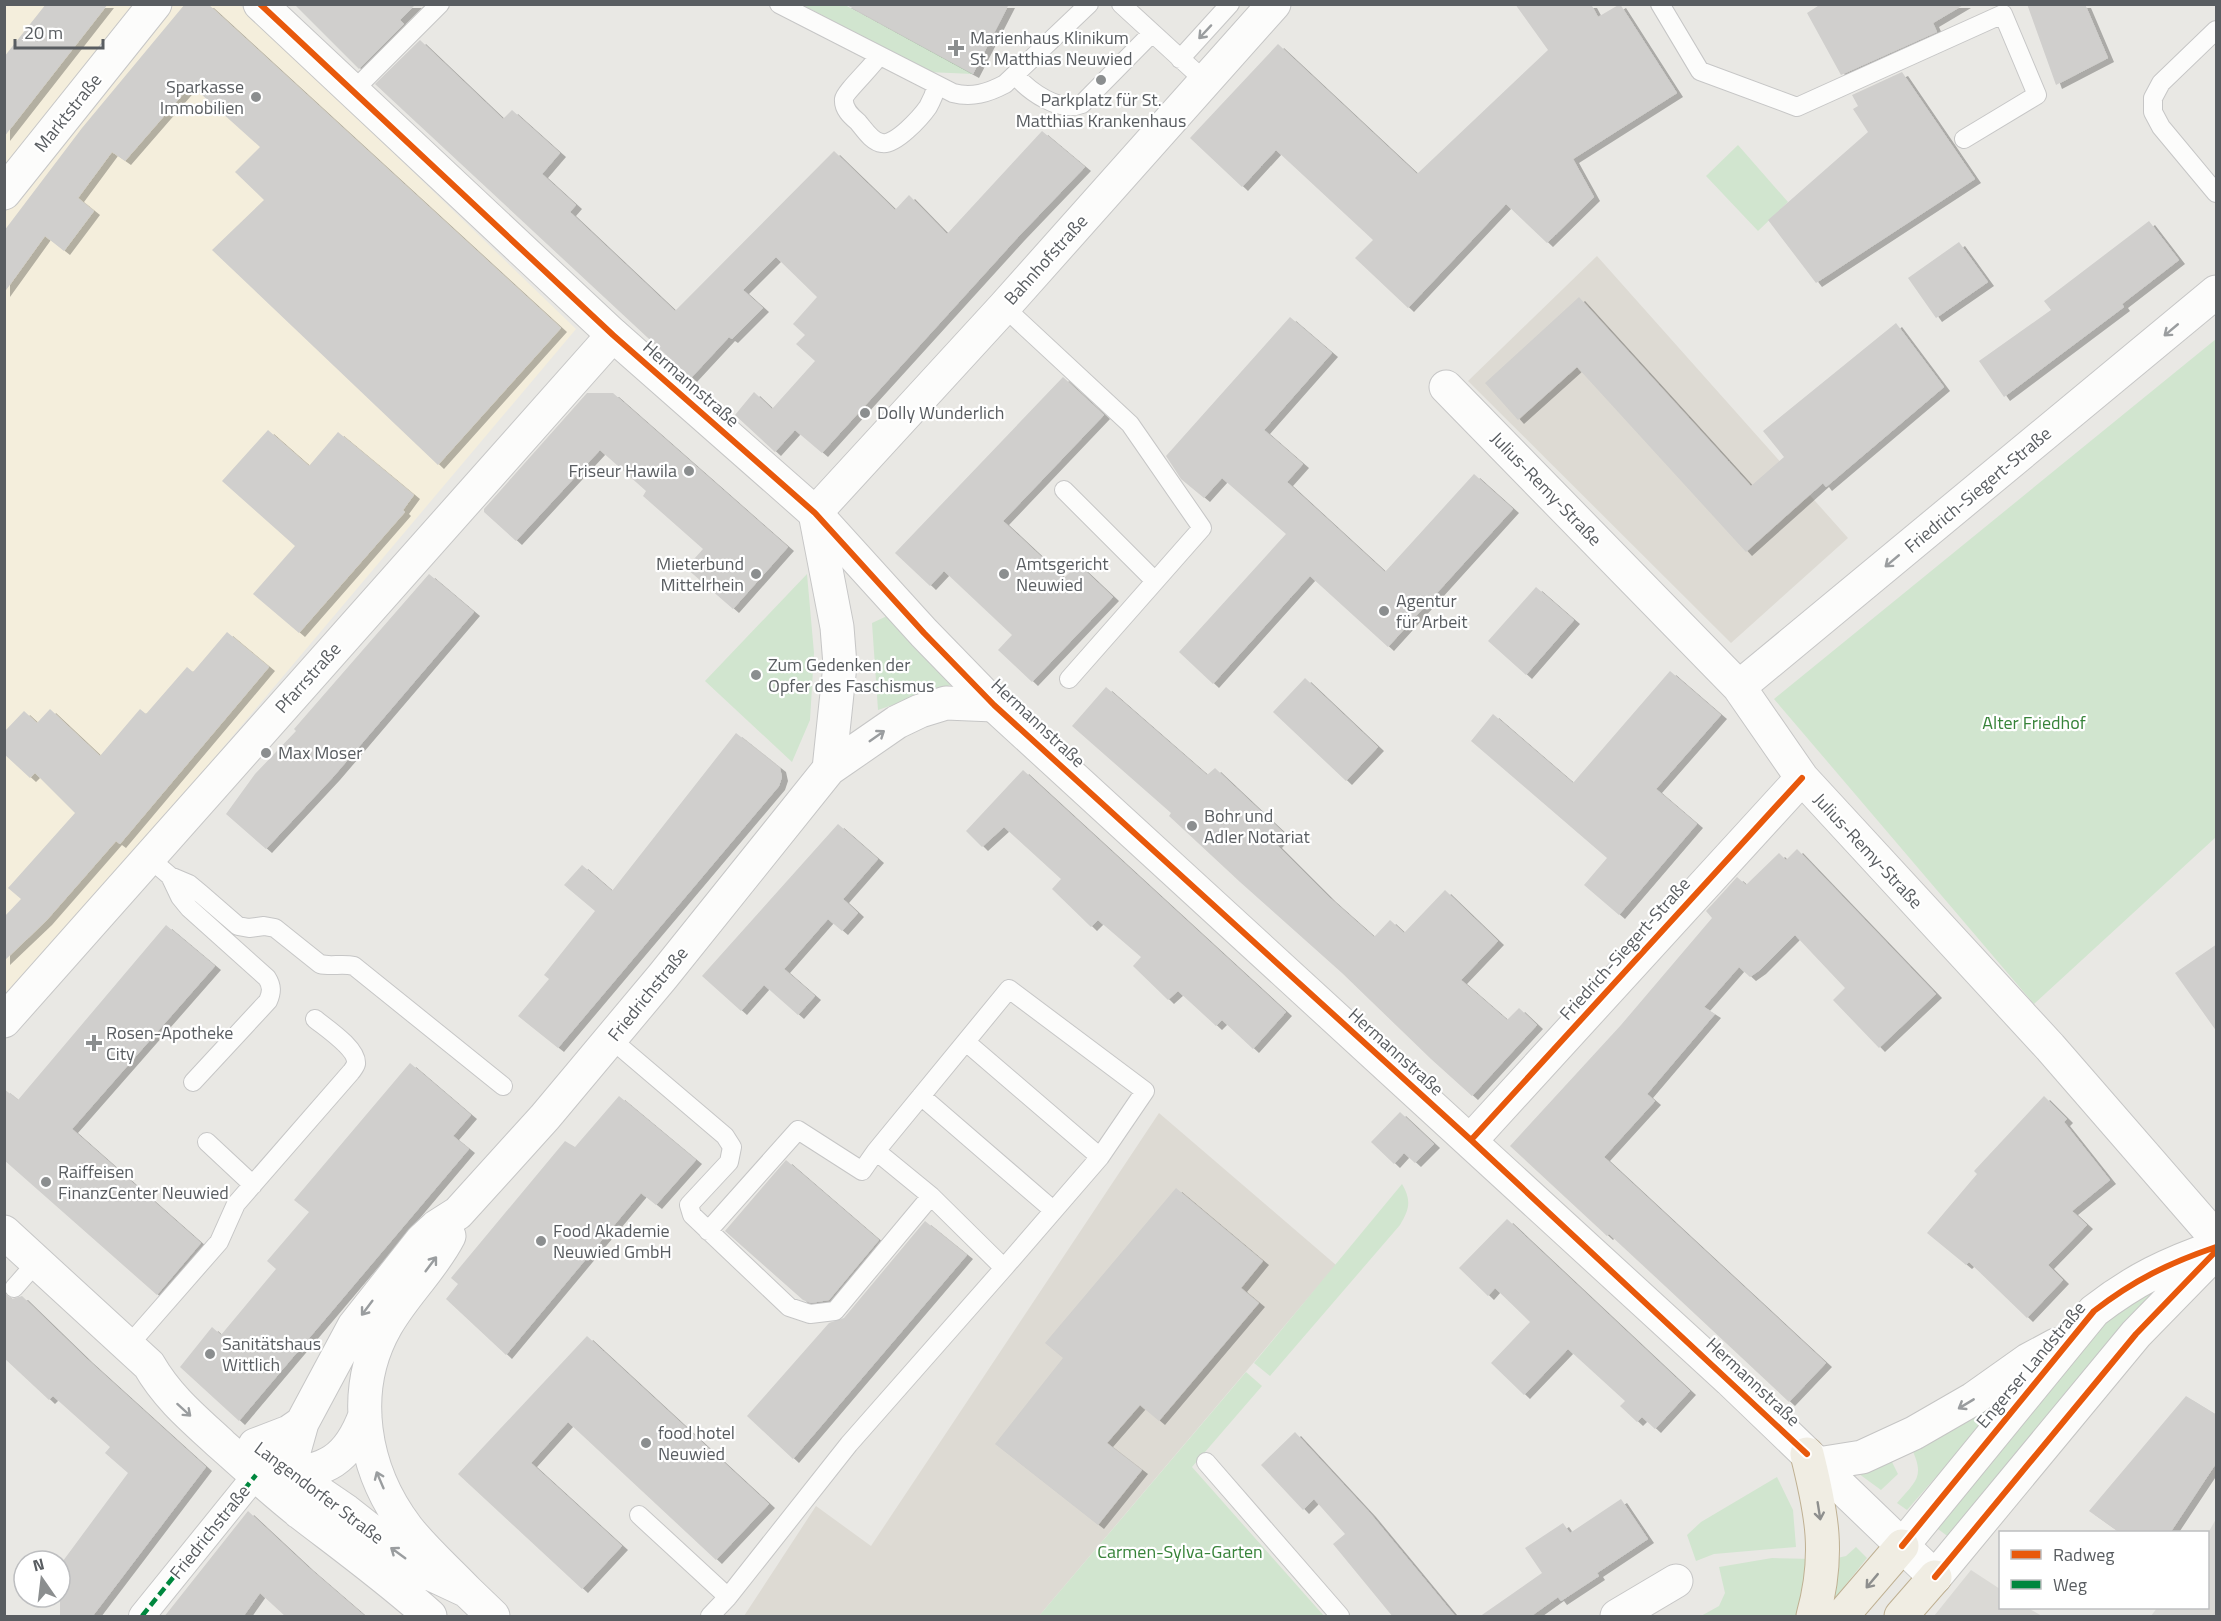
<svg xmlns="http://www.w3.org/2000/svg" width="2221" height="1621" font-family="'Titillium Web',sans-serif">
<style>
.commercial{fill:#f4eedc}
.industrial{fill:#dad9d5}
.education{fill:#dddad3}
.green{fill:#d1e5cf}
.building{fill:#d0cfcd;filter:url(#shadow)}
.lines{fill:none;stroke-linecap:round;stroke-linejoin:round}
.service-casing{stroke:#c6c6c6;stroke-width:20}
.pedestrian-casing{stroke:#c6c6c6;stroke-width:28}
.minor-casing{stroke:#c6c6c6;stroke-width:35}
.tertiary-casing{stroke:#c6c6c6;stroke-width:35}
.secondary-casing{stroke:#c5c5c4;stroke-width:35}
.trunk-casing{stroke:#bfb092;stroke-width:35}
.service{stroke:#fcfcfb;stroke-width:18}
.pedestrian{stroke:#fcfcfb;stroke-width:26}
.minor{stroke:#fcfcfb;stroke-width:33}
.tertiary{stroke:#fcfcfb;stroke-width:33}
.secondary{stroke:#fcfcfb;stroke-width:33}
.trunk{stroke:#f0ede3;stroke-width:33}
.quiet{stroke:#00873e;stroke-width:4.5;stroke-dasharray:9 4.5;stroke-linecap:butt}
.cycleway-casing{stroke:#fff;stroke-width:10}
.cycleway{stroke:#e8590c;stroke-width:6}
.oneway{stroke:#9a9d9f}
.oneway2{stroke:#8e8f8e}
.poi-dot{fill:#8b8e8f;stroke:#fff;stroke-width:2}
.labels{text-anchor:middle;stroke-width:4.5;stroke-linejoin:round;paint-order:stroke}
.poi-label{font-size:18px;fill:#595d61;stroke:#fff;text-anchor:start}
.street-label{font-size:18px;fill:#595d61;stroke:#fff}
.park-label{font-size:18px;fill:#378339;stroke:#fff}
</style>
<defs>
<filter id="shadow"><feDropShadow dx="6" dy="4" stdDeviation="0" flood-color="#0004"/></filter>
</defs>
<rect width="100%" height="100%" fill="#e9e8e4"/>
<!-- commercial -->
<path class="commercial" d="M 5,5 L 240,5 L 576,329 L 140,846 L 5,998 Z"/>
<!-- industrial -->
<path class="industrial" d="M 2216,1519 L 2216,1616 L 2151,1616 L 2157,1608 L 2208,1608 L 2208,1533 Z
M 1971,1570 L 2000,1589 L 2000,1608 L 2028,1608 L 2042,1616 L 1934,1616 Z"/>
<!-- education -->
<path class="education" d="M 1597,256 L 1848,538 L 1731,643 L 1468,381 Z
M 1159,1113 L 1336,1265 L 1039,1616 L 744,1616 L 816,1506 L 871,1546 Z"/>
<!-- green -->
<path class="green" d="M 803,5 L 845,5 L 973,74 L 928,72 Z
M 1738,145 L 1788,202 L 1758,231 L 1706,176 Z
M 2216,339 L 2216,837 L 2034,1004 L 1774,699 Z
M 807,574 L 814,653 L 810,720 L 792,762 L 705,681 Z
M 887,616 L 959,682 L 878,710 L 872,623 Z
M 1402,1184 C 1412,1201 1409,1210 1400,1225 L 1270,1376 L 1254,1363 Z
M 2143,1288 L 2155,1302 L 1954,1541 L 1934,1526 L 2079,1345 Z
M 1246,1372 L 1262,1386 L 1192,1467 L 1324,1616 L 1039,1616 Z
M 2012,1390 L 1907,1510 L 1897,1503 C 1917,1480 1925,1477 1911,1447 Z
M 1889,1456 L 1898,1474 L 1881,1490 L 1855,1471 Z
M 1777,1477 L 1793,1510 L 1796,1547 L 1714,1554 L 1696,1561 L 1687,1535 L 1701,1522 Z
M 1856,1547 L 1867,1558 L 1831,1603 L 1833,1559 L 1846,1556 Z
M 1772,1558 L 1814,1559 L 1806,1599 L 1796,1616 L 1701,1616 L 1719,1606 L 1725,1593 L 1719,1567 Z"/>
<!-- building -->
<path class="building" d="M 46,4 L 108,4 L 4,137 L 4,57 Z
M 185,4 L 208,4 L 561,328 L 438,465 L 212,250 L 264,200 L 235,172 L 260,147 L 191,85 L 125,161 L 112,152 L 78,198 L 94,211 L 64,251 L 45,236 L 4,293 L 4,231 L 82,128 Z
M 294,4 L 416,4 L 400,20 L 404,24 L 359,69 Z
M 845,4 L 1009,4 L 973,74 Z
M 1515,4 L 1591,4 L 1598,17 L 1620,4 L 1677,93 L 1573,159 L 1594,197 L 1547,243 L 1506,204 L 1408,308 L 1355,258 L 1373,240 L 1276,150 L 1242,187 L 1190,138 L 1278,44 L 1417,174 L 1548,50 Z
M 1821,4 L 1965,4 L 1933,23 L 1937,32 L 1841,75 L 1807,13 Z
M 2027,4 L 2085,4 L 2108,58 L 2056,85 Z
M 420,40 L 503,119 L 512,110 L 560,153 L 542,174 L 576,205 L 570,212 L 675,311 L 834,151 L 895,210 L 909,195 L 947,234 L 1042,131 L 1085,167 L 1019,236 L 822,453 L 795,430 L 775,452 L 735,415 L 754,392 L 772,409 L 815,361 L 796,344 L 805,335 L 793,324 L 817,297 L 776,257 L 743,290 L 763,308 L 732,339 L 729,337 L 691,378 L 375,84 Z
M 1902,72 L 1975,179 L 1816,283 L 1768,220 L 1868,132 L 1853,109 L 1858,106 L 1852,95 Z
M 2149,221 L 2179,260 L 2122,304 L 2124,307 L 2004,397 L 1979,361 L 2051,310 L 2044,301 Z
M 1959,242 L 1988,282 L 1936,318 L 1908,278 Z
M 1579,297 L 1751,486 L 1784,457 L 1763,431 L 1896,323 L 1944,387 L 1826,487 L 1823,483 L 1746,552 L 1577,367 L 1518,420 L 1485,383 Z
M 1290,317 L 1332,353 L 1264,430 L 1303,464 L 1287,482 L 1385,572 L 1474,474 L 1513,509 L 1388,647 L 1310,576 L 1213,684 L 1179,652 L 1286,534 L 1222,478 L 1204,498 L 1181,479 L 1166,456 Z
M 1063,377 L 1104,415 L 1003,521 L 1064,578 L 1078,564 L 1113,597 L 1032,682 L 998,650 L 1012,635 L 944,571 L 930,586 L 895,553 Z
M 587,393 L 613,393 L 788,547 L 733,609 L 686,568 L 703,549 L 643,496 L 646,491 L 600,450 L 516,541 L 484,512 L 484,509 Z
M 268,430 L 309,466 L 338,432 L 414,495 L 403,510 L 405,512 L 299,633 L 253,594 L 295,546 L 222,481 Z
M 429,574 L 474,612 L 334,776 L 266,849 L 226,814 L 255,774 L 296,731 L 294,729 Z
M 1536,587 L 1574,620 L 1526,675 L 1488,641 Z
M 227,632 L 269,667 L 120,844 L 116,841 L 46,921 L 4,961 L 4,917 L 21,899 L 8,888 L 75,813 L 35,773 L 30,778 L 4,754 L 4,732 L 24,711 L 37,723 L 50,709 L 100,756 L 140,709 L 146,714 L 187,667 L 193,672 Z
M 1670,671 L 1721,715 L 1656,789 L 1697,824 L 1619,915 L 1584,885 L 1607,858 L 1471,741 L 1493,714 L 1573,783 Z
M 1305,678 L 1378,747 L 1346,781 L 1273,712 Z
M 1106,687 L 1207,775 L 1215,768 L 1285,834 L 1276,844 L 1330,898 L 1374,937 L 1390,920 L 1404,933 L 1445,890 L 1498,941 L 1461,980 L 1507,1020 L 1519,1008 L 1537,1025 L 1472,1096 L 1431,1059 L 1342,973 L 1240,882 L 1169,816 L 1171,813 L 1072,726 Z
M 736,733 L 780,768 L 782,777 L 779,786 L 558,1048 L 518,1016 L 549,979 L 544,975 L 595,911 L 564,885 L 582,865 L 612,891 Z
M 1023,770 L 1286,1012 L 1253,1049 L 1222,1020 L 1216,1026 L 1178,991 L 1168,1000 L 1133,966 L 1141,957 L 1098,920 L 1091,927 L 1052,889 L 1061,879 L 1004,827 L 982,847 L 966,831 Z
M 838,824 L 878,859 L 843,899 L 858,913 L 842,931 L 828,919 L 784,969 L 815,996 L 798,1015 L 764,985 L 741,1011 L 702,976 Z
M 1797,849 L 1936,994 L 1879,1048 L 1833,1000 L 1845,988 L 1795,935 L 1760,970 L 1750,977 L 1739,967 L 1704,1007 L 1715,1014 L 1647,1094 L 1655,1101 L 1604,1157 L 1826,1363 L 1789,1402 L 1665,1286 L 1609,1234 L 1607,1236 L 1510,1146 L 1621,1025 L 1712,918 L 1706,911 L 1728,887 L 1737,877 L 1746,885 L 1779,853 L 1786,860 Z
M 166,925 L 215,966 L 72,1129 L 201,1243 L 157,1295 L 4,1160 L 4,1089 L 18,1100 Z
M 2217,944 L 2217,1032 L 2175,973 Z
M 410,1063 L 471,1115 L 453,1136 L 469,1149 L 239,1421 L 180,1367 L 212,1327 L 221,1335 L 276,1269 L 267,1261 L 309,1212 L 294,1200 Z
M 619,1096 L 696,1160 L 656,1205 L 641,1193 L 506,1355 L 446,1299 L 458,1284 L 451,1278 L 565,1141 L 575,1147 Z
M 2044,1096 L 2067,1119 L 2064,1122 L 2110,1180 L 2072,1211 L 2087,1225 L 2048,1265 L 2063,1280 L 2027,1318 L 1969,1262 L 1966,1265 L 1927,1233 L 1977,1174 L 1974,1171 Z
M 1400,1112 L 1434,1144 L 1415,1163 L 1404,1153 L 1394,1164 L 1371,1142 Z
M 786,1160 L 879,1240 L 829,1300 L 811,1303 L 803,1300 L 725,1231 Z
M 1176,1188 L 1263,1261 L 1241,1288 L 1259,1303 L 1159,1421 L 1140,1405 L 1107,1443 L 1142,1470 L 1098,1525 L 995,1444 L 1063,1358 L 1045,1343 Z
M 1507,1219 L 1690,1391 L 1655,1429 L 1642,1417 L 1637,1422 L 1620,1406 L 1625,1401 L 1568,1349 L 1524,1395 L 1491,1363 L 1530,1322 L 1495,1288 L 1488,1296 L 1459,1268 Z
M 925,1221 L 967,1255 L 793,1459 L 747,1416 L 829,1323 L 844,1318 Z
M 4,1293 L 12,1299 L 22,1296 L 87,1359 L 206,1467 L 92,1617 L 60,1617 L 60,1565 L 128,1473 L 105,1453 L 110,1447 L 53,1396 L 49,1400 L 4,1358 Z
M 587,1336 L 769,1504 L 716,1560 L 568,1422 L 531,1463 L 622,1546 L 582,1589 L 458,1474 Z
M 2186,1396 L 2217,1415 L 2217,1462 L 2170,1533 L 2120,1533 L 2089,1511 Z
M 1295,1432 L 1370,1513 L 1456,1617 L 1393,1617 L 1333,1544 L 1345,1534 L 1314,1499 L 1303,1510 L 1261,1465 Z
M 1621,1499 L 1648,1539 L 1597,1573 L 1599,1576 L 1561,1601 L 1558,1597 L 1530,1617 L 1479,1617 L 1542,1573 L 1525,1548 L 1563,1523 L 1570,1533 Z
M 248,1511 L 308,1567 L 366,1617 L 286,1617 L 260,1593 L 243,1617 L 164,1617 Z"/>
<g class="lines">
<defs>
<path id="service" d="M 779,4 L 953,93 C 972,98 988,93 1005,84 L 1089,4
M 1121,4 L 1205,81
M 1660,4 L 1700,71 L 1797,107 L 2003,14 L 2037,95 L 1964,139
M 2216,30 L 2161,83 L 2153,98 L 2153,112 L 2161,127 L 2216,193
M 879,56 C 872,67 845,92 844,99 C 843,109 851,116 858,122 C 864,129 872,142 882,143 C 895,146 921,117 928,107 C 932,100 935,92 937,85
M 1180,59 L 1230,4
M 1015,75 C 1030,92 1059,113 1082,104 L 1152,33
M 352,92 L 440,4
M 1004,307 L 1130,424 L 1202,528 L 1069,679
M 1064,490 L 1155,581
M 149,858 L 170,876 L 189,884 L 201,894 L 238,926 L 249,928 L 264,926 L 275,928 L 320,964 C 331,967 342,963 354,966 L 503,1086
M 170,876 L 180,897 L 189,908 L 267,978 C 272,986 272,992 268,1001 L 193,1082
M 611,1039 L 725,1136 L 732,1147 L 729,1162 L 689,1205 L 692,1215 L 789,1307 L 810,1314 L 835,1311 L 931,1196
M 966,1042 L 1100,1157
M 921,1096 L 1053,1210
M 207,1142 L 253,1185
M 876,1151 L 1009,989 L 1145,1091 L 1100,1157 L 1004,1268
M 708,1231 L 798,1130 L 862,1171 L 876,1151 L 931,1196 L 1004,1268 L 849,1444 L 728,1597
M 14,1288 L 36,1263
M 128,1346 L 219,1242 L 236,1204 L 351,1072 C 352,1071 356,1065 356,1064 C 358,1049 326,1028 315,1019
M 1206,1462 L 1340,1616
M 639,1515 L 728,1597 L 710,1616"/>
<path id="pedestrian" d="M 142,1616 L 256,1475"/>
<path id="minor" d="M 4,193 L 155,4
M 1446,387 L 1739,687 L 1802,778 L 2050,1047 L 2216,1238
M 1739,687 L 2216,292
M 829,769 L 840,665 L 837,627 L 815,513 L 1004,307 L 1274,4
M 4,1021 L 613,335
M 1471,1140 L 1802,778
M 4,1232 L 149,1365 C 168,1398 194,1419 222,1445 C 248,1468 274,1492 302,1514 C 345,1547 389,1579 430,1616
M 449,1236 C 432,1269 404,1294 386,1326 C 349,1391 363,1470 407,1528 C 425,1551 447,1570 467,1591
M 255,1445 L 289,1432 L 302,1423
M 280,1466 L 346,1511 L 420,1569 L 467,1591 L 493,1616
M 279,1476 C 326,1471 348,1461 365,1415
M 299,1512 L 292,1485 L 291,1462 L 302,1423 L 354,1326 L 422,1240 L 436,1227 L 458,1213 L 545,1117 L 663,976 L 829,769 L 897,722 L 920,711 L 946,703 L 994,705
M 1617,1616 L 1676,1581"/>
<path id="tertiary" d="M 260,4 L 613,335 L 815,513 L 924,633 L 994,705 L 1730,1380 L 1935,1577"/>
<path id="secondary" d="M 1818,1464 L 1862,1457 L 1914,1433 L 1973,1399 L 2028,1360 L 2056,1345
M 1902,1546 L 2094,1311 C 2134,1280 2169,1263 2216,1247
M 1935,1577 L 2136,1334 L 2216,1252"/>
<path id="trunk" d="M 1807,1454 C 1822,1514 1830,1555 1813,1616
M 1842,1616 L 1902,1546
M 1901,1616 L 1935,1577"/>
</defs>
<!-- service casing -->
<use href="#service" class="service-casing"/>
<!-- pedestrian casing -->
<use href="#pedestrian" class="pedestrian-casing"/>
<!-- minor casing -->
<use href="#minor" class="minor-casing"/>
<!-- tertiary casing -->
<use href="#tertiary" class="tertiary-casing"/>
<!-- secondary casing -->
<use href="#secondary" class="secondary-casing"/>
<!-- trunk casing -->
<use href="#trunk" class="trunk-casing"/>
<!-- service -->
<use href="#service" class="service"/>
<!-- pedestrian -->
<use href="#pedestrian" class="pedestrian"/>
<!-- minor -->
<use href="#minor" class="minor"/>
<!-- tertiary -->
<use href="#tertiary" class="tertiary"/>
<!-- secondary -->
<use href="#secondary" class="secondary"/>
<!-- trunk -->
<use href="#trunk" class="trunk"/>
<!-- quiet -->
<path class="quiet" d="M 142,1616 L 256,1475"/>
<defs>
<path id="cycleway" d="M 260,4 L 613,335 L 815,513 L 924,633 L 994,705 L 1471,1140 L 1807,1454
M 1471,1140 L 1802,778
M 1902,1546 L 2094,1311 C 2134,1280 2169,1263 2216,1247
M 1935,1577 L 2136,1334 L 2216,1251"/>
</defs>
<!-- cycleway casing -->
<use href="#cycleway" class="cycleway-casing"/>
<!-- cycleway -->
<use href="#cycleway" class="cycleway"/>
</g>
<!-- one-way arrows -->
<defs><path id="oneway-shaft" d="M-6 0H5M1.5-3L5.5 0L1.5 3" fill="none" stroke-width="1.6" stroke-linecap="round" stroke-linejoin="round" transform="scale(1.5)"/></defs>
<g class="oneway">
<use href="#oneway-shaft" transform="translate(1205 32) rotate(133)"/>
<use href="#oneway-shaft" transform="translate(2171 330) rotate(140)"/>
<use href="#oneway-shaft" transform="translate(1892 561) rotate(140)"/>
<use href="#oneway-shaft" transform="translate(877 736) rotate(-35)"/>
<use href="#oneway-shaft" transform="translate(431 1264) rotate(-53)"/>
<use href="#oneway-shaft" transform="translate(367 1308) rotate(127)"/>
<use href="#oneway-shaft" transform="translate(1966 1404) rotate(149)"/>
<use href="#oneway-shaft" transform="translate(184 1410) rotate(42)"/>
<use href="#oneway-shaft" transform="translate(380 1480) rotate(-113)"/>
<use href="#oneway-shaft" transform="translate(398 1553) rotate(-144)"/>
</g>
<g class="oneway2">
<use href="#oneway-shaft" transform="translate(1819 1511) rotate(81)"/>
<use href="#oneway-shaft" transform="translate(1872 1581) rotate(130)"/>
</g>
<!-- markers -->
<g class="poi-dot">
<path d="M953 39h6v6h6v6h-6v6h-6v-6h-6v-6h6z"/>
<circle cx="1101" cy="80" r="6"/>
<circle cx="256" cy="97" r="6"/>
<circle cx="865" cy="413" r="6"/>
<circle cx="689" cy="471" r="6"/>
<circle cx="756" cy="574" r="6"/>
<circle cx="1004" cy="574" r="6"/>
<circle cx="1384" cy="611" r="6"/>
<circle cx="756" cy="675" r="6"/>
<circle cx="266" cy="753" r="6"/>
<circle cx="1192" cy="826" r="6"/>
<path d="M91 1034h6v6h6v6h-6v6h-6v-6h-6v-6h6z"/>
<circle cx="46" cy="1182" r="6"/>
<circle cx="541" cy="1241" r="6"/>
<circle cx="210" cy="1354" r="6"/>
<circle cx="646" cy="1443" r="6"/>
</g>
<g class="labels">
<!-- poi labels -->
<g class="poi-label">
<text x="970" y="44">Marienhaus Klinikum<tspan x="970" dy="21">St. Matthias Neuwied</tspan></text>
<text x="244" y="93" text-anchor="end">Sparkasse<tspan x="244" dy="21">Immobilien</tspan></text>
<text x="1101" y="106" text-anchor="middle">Parkplatz für St.<tspan x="1101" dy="21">Matthias Krankenhaus</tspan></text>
<text x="877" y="419">Dolly Wunderlich</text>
<text x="677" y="477" text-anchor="end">Friseur Hawila</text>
<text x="744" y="570" text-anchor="end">Mieterbund<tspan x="744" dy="21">Mittelrhein</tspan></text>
<text x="1016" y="570">Amtsgericht<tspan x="1016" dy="21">Neuwied</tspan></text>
<text x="1396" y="607">Agentur<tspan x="1396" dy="21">für Arbeit</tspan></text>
<text x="768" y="671">Zum Gedenken der<tspan x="768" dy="21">Opfer des Faschismus</tspan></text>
<text x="278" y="759">Max Moser</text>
<text x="1204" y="822">Bohr und<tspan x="1204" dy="21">Adler Notariat</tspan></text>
<text x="106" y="1039">Rosen-Apotheke<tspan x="106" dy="21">City</tspan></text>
<text x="58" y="1178">Raiffeisen<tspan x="58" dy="21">FinanzCenter Neuwied</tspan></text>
<text x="553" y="1237">Food Akademie<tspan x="553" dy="21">Neuwied GmbH</tspan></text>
<text x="222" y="1350">Sanitätshaus<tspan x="222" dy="21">Wittlich</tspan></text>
<text x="658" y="1439">food hotel<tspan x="658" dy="21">Neuwied</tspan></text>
</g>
<!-- street labels -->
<g class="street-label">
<text transform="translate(68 113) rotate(-51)" y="6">Marktstraße</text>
<text transform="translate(1046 260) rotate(-48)" y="6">Bahnhofstraße</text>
<text transform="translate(691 384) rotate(41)" y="6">Hermannstraße</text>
<text transform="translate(1546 489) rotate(46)" y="6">Julius-Remy-Straße</text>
<text transform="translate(1978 490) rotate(-40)" y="6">Friedrich-Siegert-Straße</text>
<text transform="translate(308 678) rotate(-48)" y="6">Pfarrstraße</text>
<text transform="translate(1038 723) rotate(43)" y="6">Hermannstraße</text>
<text transform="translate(1868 851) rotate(47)" y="6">Julius-Remy-Straße</text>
<text transform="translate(1625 949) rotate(-48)" y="6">Friedrich-Siegert-Straße</text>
<text transform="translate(648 994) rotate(-51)" y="6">Friedrichstraße</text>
<text transform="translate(1396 1052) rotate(42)" y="6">Hermannstraße</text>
<text transform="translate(2031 1365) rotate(-50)" y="6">Engerser Landstraße</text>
<text transform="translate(1753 1382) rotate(43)" y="6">Hermannstraße</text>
<text transform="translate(319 1493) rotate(37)" y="6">Langendorfer Straße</text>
<text transform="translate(210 1532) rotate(-51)" y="6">Friedrichstraße</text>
</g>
<!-- park labels -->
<g class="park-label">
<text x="2034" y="729">Alter Friedhof</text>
<text x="1180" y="1558">Carmen-Sylva-Garten</text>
</g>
</g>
<!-- border -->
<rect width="2221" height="1621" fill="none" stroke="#595d61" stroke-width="12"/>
<!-- legend -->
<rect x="1999" y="1531" width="210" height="78" fill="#ffffff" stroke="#bdbec0" stroke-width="1.5"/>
<rect x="2011" y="1550" width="30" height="9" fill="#e8590c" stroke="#bdbec0" stroke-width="1.5"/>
<text x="2053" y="1561" font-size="18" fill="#595d61">Radweg</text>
<rect x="2011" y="1580" width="30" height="9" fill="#00873e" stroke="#bdbec0" stroke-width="1.5"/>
<text x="2053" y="1591" font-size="18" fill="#595d61">Weg</text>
<!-- north arrow -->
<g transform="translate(42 1579) rotate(346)"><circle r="28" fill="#ffffff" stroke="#bdbec0" stroke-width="1.5"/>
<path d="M0-4.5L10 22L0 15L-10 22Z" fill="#8b8e8f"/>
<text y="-9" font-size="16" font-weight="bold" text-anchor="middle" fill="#595d61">N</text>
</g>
<!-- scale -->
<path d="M15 39v9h88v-9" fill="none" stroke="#595d61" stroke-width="3"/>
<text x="24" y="39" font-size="18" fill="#595d61" stroke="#ffffff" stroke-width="4.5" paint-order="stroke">20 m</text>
</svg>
